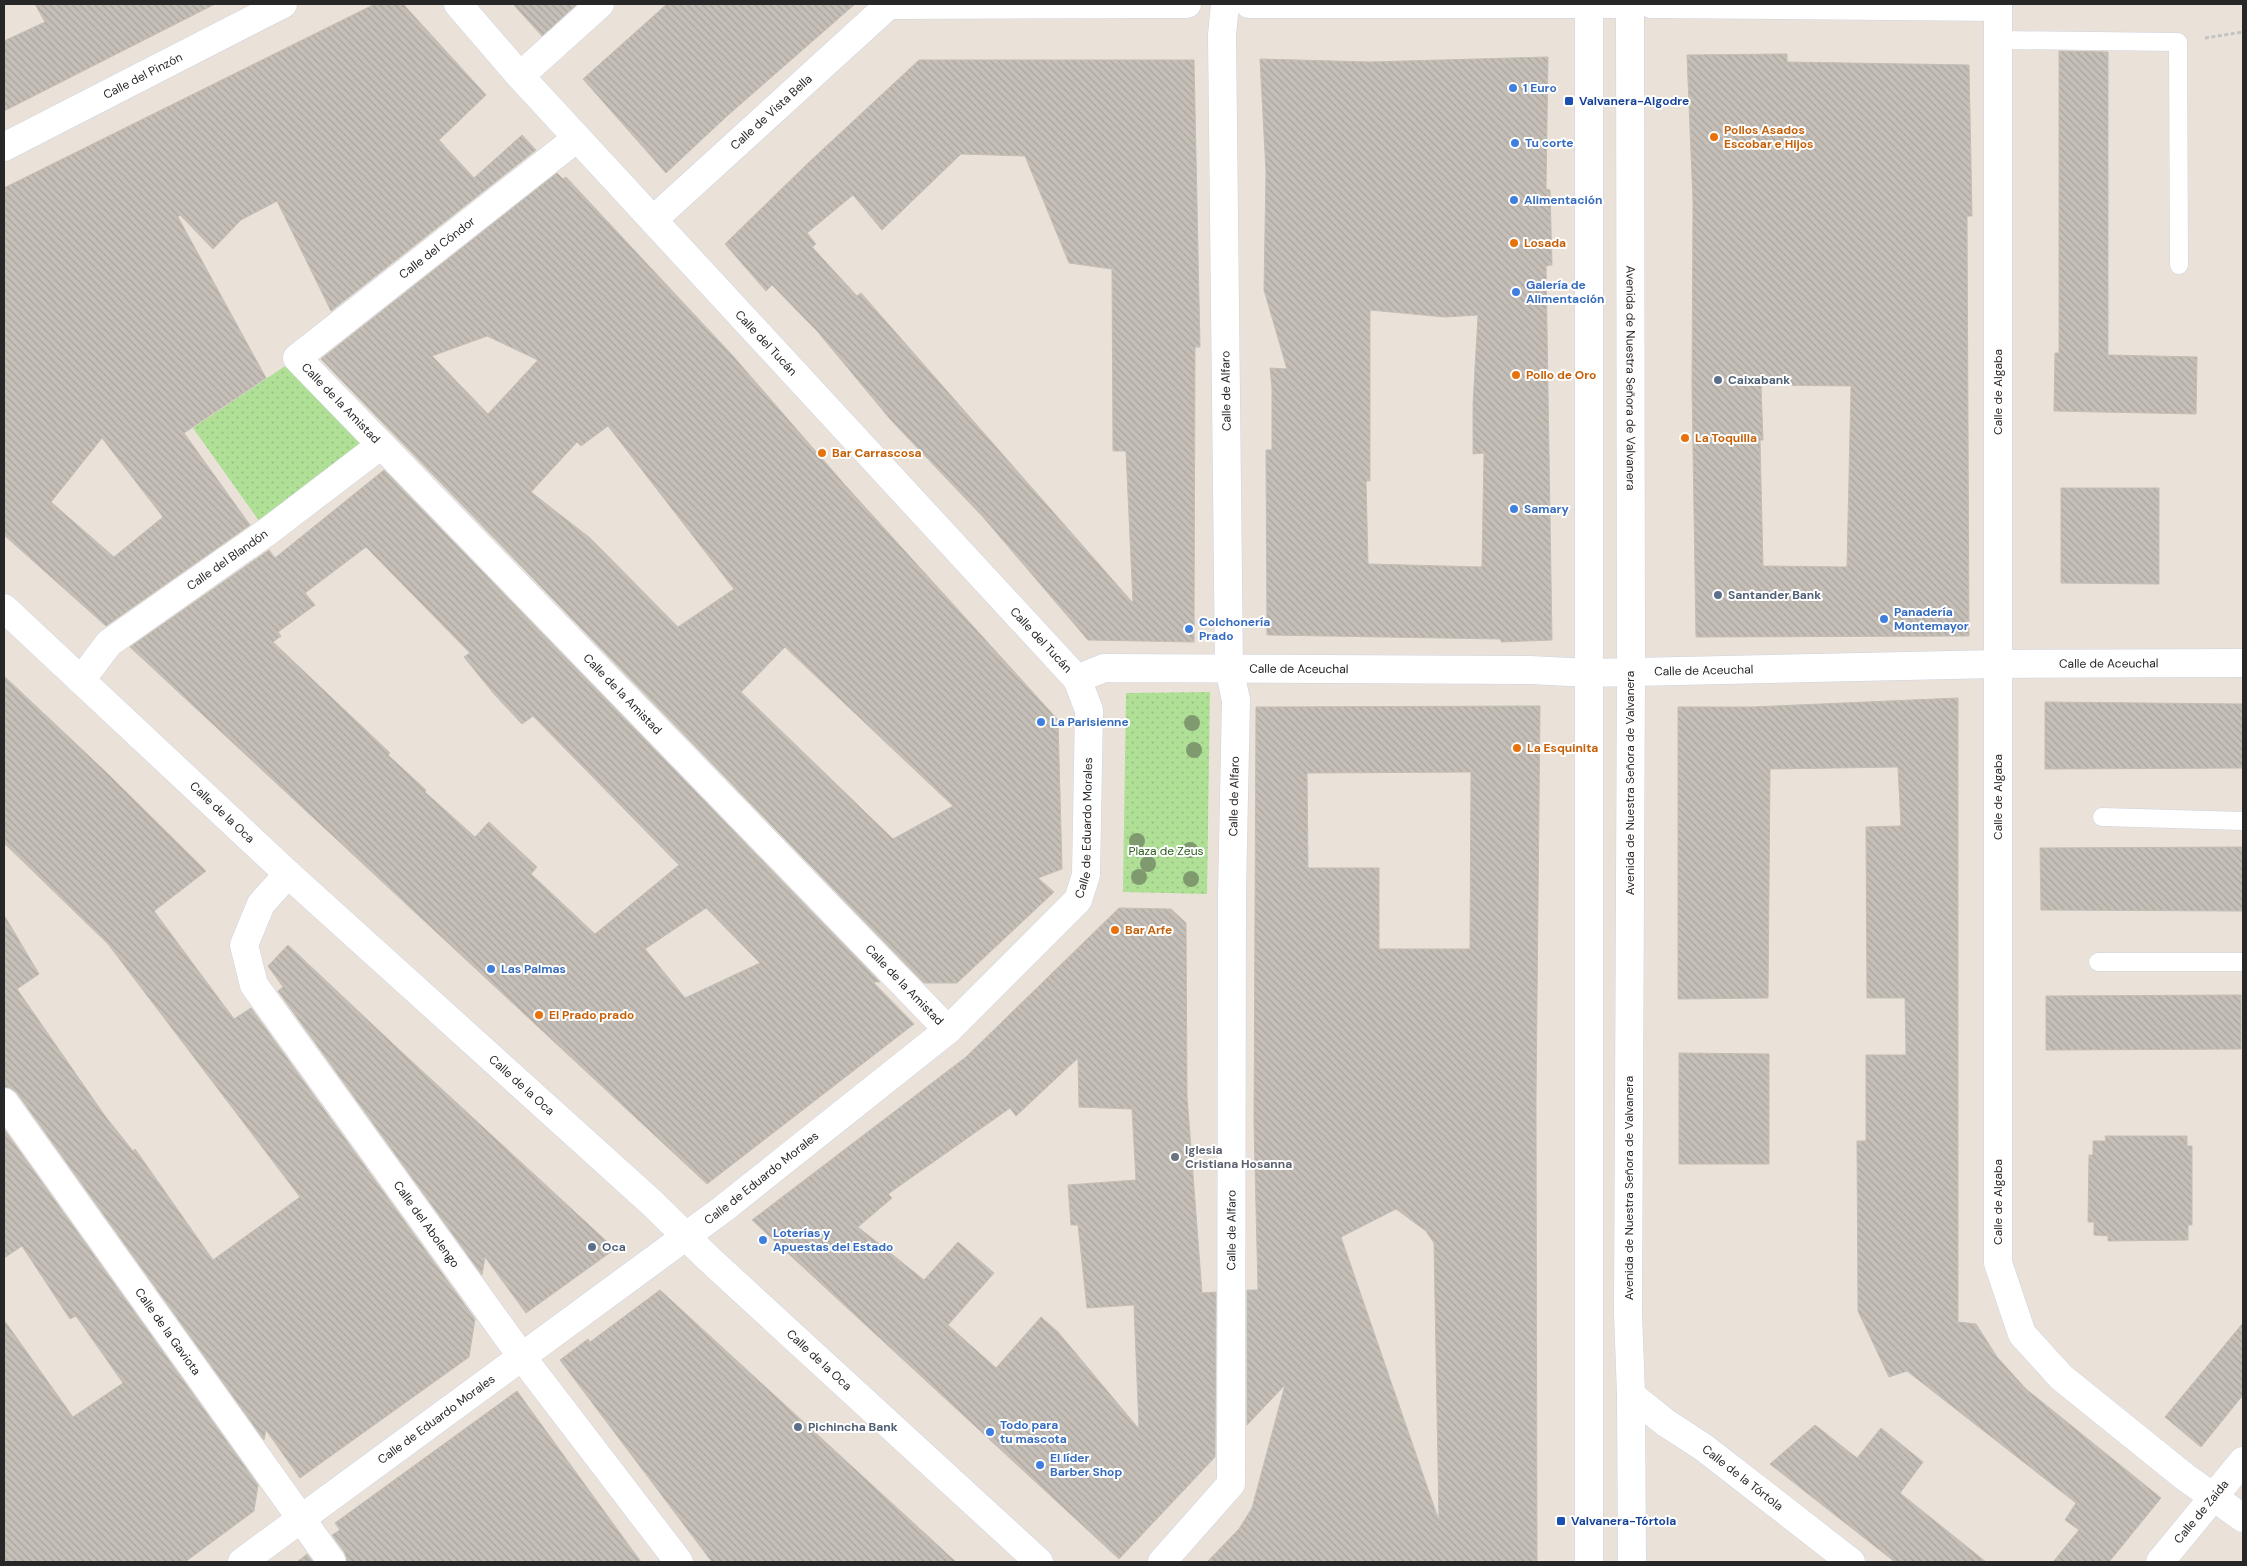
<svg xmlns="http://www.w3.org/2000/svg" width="2247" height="1566" font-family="'DM Sans',sans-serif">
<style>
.park{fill:url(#park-dots)}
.building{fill:url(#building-back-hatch);stroke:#c4beb3;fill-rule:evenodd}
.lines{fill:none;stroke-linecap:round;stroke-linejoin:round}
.lane-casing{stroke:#ced2e0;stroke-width:19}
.street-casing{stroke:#ced2e0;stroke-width:29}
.secondary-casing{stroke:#ced2e0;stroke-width:29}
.path{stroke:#c3c3c3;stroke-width:3;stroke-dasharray:4 2.5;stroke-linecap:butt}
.lane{stroke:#fff;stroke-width:18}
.street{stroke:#fff;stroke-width:28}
.secondary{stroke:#fff;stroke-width:28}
.tree{fill:#809a70}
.shop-dot{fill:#3f7fe0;stroke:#fff;stroke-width:2}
.transit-dot{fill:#1a4fb4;stroke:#fff;stroke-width:2}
.food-dot{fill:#e8710a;stroke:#fff;stroke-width:2}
.service-dot{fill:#5c6f8a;stroke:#fff;stroke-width:2}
.worship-dot{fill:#6b7280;stroke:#fff;stroke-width:2}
.labels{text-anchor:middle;stroke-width:4;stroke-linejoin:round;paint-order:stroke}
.street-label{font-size:12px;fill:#272727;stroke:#fff}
.shop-label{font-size:12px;font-weight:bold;fill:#366cbe;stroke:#fff;text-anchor:start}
.transit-label{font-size:12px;font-weight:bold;fill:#164399;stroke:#fff;text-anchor:start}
.food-label{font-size:12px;font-weight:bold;fill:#c56008;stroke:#fff;text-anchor:start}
.service-label{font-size:12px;font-weight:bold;fill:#4e5e75;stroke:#fff;text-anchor:start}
.park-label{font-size:12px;fill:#2a601b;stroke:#fff}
.worship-label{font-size:12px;font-weight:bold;fill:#5b616d;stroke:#fff;text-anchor:start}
</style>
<defs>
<pattern id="park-dots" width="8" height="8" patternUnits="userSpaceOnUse" patternTransform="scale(1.25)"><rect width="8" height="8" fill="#afe096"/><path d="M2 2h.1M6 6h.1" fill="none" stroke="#97c081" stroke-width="1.8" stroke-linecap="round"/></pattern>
<pattern id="building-back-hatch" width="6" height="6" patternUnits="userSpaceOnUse" patternTransform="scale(1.25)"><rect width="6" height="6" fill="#c5bfb8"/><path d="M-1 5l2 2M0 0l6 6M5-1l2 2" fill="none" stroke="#a9a49e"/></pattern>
</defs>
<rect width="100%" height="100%" fill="#eae2d9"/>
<!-- park -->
<path class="park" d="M 297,358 L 381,445 L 267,532 L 193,428 Z
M 1210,692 L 1207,894 L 1123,892 L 1126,693 Z"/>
<!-- building -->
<path class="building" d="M 35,4 L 215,4 L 4,111 L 4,41 L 45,22 Z
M 375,4 L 403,4 L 486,95 L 439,140 L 474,178 L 522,135 L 536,150 L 331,311 L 277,201 L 241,220 L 213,249 L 180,215 L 178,217 L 266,378 L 184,433 L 250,525 L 106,626 L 4,535 L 4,188 ZM 102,438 L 163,517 L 114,557 L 51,502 Z
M 513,4 L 577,4 L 542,36 Z
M 667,4 L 855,4 L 727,116 L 666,173 L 583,79 Z
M 2059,51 L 2108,52 L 2108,355 L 2197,357 L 2196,414 L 2054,411 L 2055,353 L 2059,353 Z
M 1787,54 L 1787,62 L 1969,65 L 1972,216 L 1967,216 L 1969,636 L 1696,637 L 1692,386 L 1693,202 L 1687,55 ZM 1761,385 L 1851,386 L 1847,567 L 1763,566 L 1760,440 L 1763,440 Z
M 1548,57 L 1546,189 L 1550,190 L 1552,265 L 1546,266 L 1552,640 L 1501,642 L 1501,639 L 1267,635 L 1266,450 L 1272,450 L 1272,388 L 1270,368 L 1287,369 L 1264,290 L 1266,172 L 1260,59 L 1370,62 ZM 1370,310 L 1445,317 L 1478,315 L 1473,404 L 1473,454 L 1484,453 L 1482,567 L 1368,564 L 1366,481 L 1370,481 Z
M 919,60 L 1194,60 L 1200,347 L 1195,347 L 1194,642 L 1088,640 L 983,517 L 890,419 L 818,332 L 772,285 L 766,291 L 725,244 L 806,165 ZM 961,154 L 1025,156 L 1069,263 L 1112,269 L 1113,451 L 1126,451 L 1133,603 L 861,293 L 857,296 L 812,247 L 816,244 L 807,233 L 853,195 L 882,230 Z
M 557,173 L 563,179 L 566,177 L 733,356 L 845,485 L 1058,720 L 1062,869 L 1038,878 L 1054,892 L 957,983 L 924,983 L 321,359 ZM 487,336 L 538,360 L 488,414 L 432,356 ZM 608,426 L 734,589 L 678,627 L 590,538 L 531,492 L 577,442 L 581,446 ZM 785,647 L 953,806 L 893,839 L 741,692 Z
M 384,470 L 880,982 L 873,982 L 914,1024 L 707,1184 L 130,647 L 269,550 L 275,558 ZM 366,547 L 470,653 L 464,657 L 494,694 L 522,724 L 533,716 L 679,865 L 595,934 L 531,874 L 537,867 L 489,822 L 475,837 L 425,792 L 426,790 L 388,755 L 390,753 L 273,642 L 281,636 L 278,632 L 315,605 L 305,593 ZM 706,908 L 760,963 L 685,998 L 645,949 Z
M 2061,488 L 2159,488 L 2159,584 L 2061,583 Z
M 4,676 L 107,773 L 206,871 L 154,911 L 234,1019 L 251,1008 L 475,1319 L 469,1357 L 300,1478 L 266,1430 L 264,1440 L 17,1093 L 11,1088 L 4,1087 L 4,915 L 39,974 L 17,989 L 105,1116 L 133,1151 L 135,1149 L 213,1260 L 300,1197 L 108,944 L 4,843 Z
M 1958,698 L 1958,1322 L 1976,1324 L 1997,1357 L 2026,1389 L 2161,1498 L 2109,1562 L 2053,1562 L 2079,1530 L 2065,1520 L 2076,1503 L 1907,1371 L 1889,1377 L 1858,1311 L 1857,1141 L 1866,1141 L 1866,1055 L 1906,1055 L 1905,998 L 1867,998 L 1866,827 L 1901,826 L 1898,767 L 1770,769 L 1768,998 L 1678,999 L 1678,707 L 1752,707 Z
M 2045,702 L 2243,704 L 2243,768 L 2045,769 Z
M 1540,706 L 1536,1100 L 1537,1562 L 1207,1562 L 1239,1529 L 1252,1508 L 1285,1385 L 1247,1425 L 1247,1290 L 1258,1290 L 1254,1125 L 1256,707 ZM 1471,772 L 1470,949 L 1379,949 L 1379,868 L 1308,868 L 1307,773 ZM 1396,1209 L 1426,1231 L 1434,1243 L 1439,1521 L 1341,1237 Z
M 2243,847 L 2243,911 L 2041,910 L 2040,848 Z
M 1119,908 L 1171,909 L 1186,923 L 1187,1096 L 1202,1293 L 1216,1292 L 1215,1457 L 1119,1559 L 752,1220 L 966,1057 ZM 1078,1058 L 1079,1107 L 1132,1109 L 1136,1180 L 1068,1185 L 1071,1225 L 1078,1225 L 1087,1308 L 1134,1305 L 1139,1429 L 1058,1332 L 1041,1317 L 996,1368 L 948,1325 L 994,1273 L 958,1242 L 924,1280 L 858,1227 L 892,1198 L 888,1194 L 1010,1108 L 1016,1116 Z
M 288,945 L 407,1057 L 615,1249 L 526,1313 L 485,1257 L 482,1275 L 278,991 L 283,987 L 268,966 Z
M 2241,995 L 2241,1049 L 2046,1050 L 2046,996 Z
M 1679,1053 L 1769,1054 L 1769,1164 L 1679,1164 Z
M 4,1129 L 258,1485 L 254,1511 L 185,1562 L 4,1562 L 4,1320 L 73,1417 L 123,1383 L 76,1316 L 70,1319 L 22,1246 L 4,1258 Z
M 2105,1136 L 2187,1136 L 2187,1146 L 2192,1146 L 2192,1225 L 2188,1225 L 2188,1240 L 2108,1241 L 2108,1236 L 2094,1235 L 2094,1222 L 2088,1222 L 2089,1155 L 2093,1155 L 2093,1141 L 2106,1141 Z
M 660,1290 L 698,1325 L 956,1562 L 712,1562 L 560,1360 L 588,1339 L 590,1342 Z
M 2243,1323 L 2243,1395 L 2201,1447 L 2165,1417 Z
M 517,1391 L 641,1562 L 347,1562 L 345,1553 L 332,1535 L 340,1530 L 335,1523 Z
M 1815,1425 L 1857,1458 L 1881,1428 L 1923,1462 L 1900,1493 L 1986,1562 L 1895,1562 L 1770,1464 Z
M 307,1554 L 313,1562 L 297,1562 Z"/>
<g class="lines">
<defs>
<path id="lane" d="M 2000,40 L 2178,42 L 2179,265
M 2102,817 L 2243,821
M 2098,962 L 2243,962"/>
<g id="street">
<path d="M 1249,4 L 1624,4"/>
<path d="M 1651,4 L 1998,7"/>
<path d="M 1998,4 L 1998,1263 L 2022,1334 L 2061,1377 L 2185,1477 L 2243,1518"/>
<path d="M 888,5 L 1187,4"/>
<path d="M 520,76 L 600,4"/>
<path id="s1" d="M 577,138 L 297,358 L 948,1030"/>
<path id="s2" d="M 4,147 L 283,4"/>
<path id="s3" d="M 653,220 L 890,4"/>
<path id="s4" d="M 1077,679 L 1104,668 L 1530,670 L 1589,673 L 1997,664 L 2243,663"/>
<path id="s5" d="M 81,680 L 109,643 L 267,532 L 381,445"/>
<path id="s6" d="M 288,874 L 261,904 L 244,945 L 254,985 L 522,1357 L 679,1562"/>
<path id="s7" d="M 4,1102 L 332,1562"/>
<path id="s8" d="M 1631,1395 L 1666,1423 L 1703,1447 L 1851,1562"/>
<path id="s9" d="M 242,1562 L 723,1209 L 948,1030 L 1078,900 L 1086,875 L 1089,710 L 1077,679 L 520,76 L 458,4"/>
<path id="s10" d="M 1162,1562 L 1231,1484 L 1232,894 L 1236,700 L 1229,668 L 1222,35 L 1225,4"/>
<path id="s11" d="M 2160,1562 L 2243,1461"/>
</g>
<g id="secondary">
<path id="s12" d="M 1630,4 L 1631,673 L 1628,1313 L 1631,1395 L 1632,1562"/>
<path id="s13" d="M 4,608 L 288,874 L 652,1203 L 709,1259 L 1039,1562"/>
<path d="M 1589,1562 L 1589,4"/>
</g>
</defs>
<!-- lane casing -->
<use href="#lane" class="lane-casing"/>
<!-- street casing -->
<use href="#street" class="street-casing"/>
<!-- secondary casing -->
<use href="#secondary" class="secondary-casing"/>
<!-- path -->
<path class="path" d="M 2205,38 L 2243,32"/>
<!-- lane -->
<use href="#lane" class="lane"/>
<!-- street -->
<use href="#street" class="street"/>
<!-- secondary -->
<use href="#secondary" class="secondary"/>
</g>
<!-- trees -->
<g class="tree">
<circle cx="1192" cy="723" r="8"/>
<circle cx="1194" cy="750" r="8"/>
<circle cx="1137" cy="841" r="8"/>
<circle cx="1190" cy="850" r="8"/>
<circle cx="1148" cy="864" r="8"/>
<circle cx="1139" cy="877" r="8"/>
<circle cx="1191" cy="879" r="8"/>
</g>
<!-- markers -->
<g class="shop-dot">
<circle cx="1513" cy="88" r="5"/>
<circle cx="1515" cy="143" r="5"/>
<circle cx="1514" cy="200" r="5"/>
<circle cx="1516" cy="292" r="5"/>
<circle cx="1514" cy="509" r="5"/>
<circle cx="1884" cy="619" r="5"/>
<circle cx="1189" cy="629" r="5"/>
<circle cx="1041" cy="722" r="5"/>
<circle cx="491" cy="969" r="5"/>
<circle cx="763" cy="1240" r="5"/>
<circle cx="990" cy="1432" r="5"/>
<circle cx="1040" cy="1465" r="5"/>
</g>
<g class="transit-dot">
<rect x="1564" y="96" width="10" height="10" rx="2.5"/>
<rect x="1556" y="1516" width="10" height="10" rx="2.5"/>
</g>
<g class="food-dot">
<circle cx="1714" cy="137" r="5"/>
<circle cx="1514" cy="243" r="5"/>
<circle cx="1516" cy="375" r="5"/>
<circle cx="1685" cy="438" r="5"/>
<circle cx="822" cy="453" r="5"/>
<circle cx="1517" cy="748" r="5"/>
<circle cx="1115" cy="930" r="5"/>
<circle cx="539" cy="1015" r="5"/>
</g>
<g class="service-dot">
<circle cx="1718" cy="380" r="5"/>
<circle cx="1718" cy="595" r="5"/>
<circle cx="592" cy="1247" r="5"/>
<circle cx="798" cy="1427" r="5"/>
</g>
<circle class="worship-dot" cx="1175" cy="1157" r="5"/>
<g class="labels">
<!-- street labels -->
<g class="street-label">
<text dy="4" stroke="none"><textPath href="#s2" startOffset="156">Calle del Pinzón</textPath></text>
<text dy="4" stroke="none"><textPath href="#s3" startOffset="160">Calle de Vista Bella</textPath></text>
<text transform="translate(437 248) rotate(-38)" y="4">Calle del Cóndor</text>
<text transform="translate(766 343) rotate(47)" y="4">Calle del Tucán</text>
<text dy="4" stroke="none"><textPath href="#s12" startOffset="374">Avenida de Nuestra Señora de Valvanera</textPath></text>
<text transform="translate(1226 391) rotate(-91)" y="4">Calle de Alfaro</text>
<text transform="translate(1998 392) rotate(-90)" y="4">Calle de Algaba</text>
<text dy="4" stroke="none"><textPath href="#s1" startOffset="419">Calle de la Amistad</textPath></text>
<text dy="4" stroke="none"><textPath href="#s5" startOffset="191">Calle del Blandón</textPath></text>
<text transform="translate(1041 640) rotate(47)" y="4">Calle del Tucán</text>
<text dy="4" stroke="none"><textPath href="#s4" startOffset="1034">Calle de Aceuchal</textPath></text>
<text dy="4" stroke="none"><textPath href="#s4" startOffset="224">Calle de Aceuchal</textPath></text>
<text dy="4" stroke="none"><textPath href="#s4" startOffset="629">Calle de Aceuchal</textPath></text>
<text dy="4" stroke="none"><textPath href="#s1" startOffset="824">Calle de la Amistad</textPath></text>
<text transform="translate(1630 783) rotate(-90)" y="4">Avenida de Nuestra Señora de Valvanera</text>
<text dy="4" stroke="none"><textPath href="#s10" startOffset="792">Calle de Alfaro</textPath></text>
<text transform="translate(1998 797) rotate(-90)" y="4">Calle de Algaba</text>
<text dy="4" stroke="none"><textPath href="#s13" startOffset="299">Calle de la Oca</textPath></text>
<text dy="4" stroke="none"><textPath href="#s9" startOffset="1141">Calle de Eduardo Morales</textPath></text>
<text dy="4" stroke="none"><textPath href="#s1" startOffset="1229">Calle de la Amistad</textPath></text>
<text dy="4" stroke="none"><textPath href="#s13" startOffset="704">Calle de la Oca</textPath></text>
<text dy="4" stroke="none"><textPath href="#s9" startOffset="646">Calle de Eduardo Morales</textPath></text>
<text transform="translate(1629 1188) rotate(-90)" y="4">Avenida de Nuestra Señora de Valvanera</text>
<text transform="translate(1998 1202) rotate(-90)" y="4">Calle de Algaba</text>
<text dy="4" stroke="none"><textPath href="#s6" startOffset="421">Calle del Abolengo</textPath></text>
<text dy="4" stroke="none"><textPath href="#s10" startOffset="358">Calle de Alfaro</textPath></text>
<text dy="4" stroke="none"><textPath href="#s7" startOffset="282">Calle de la Gaviota</textPath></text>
<text dy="4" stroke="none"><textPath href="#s13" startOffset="1109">Calle de la Oca</textPath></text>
<text dy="4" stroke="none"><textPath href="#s9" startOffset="241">Calle de Eduardo Morales</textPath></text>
<text dy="4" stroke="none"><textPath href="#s8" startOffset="139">Calle de la Tórtola</textPath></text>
<text dy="4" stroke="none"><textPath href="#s11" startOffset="65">Calle de Zaida</textPath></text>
</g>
<!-- shop labels -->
<g class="shop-label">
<text x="1523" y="92">1 Euro</text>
<text x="1525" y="147">Tu corte</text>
<text x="1524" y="204">Alimentación</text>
<text x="1526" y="289">Galería de<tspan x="1526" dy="14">Alimentación</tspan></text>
<text x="1524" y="513">Samary</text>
<text x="1894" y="616">Panadería<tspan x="1894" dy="14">Montemayor</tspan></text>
<text x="1199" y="626">Colchonería<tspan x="1199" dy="14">Prado</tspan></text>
<text x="1051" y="726">La Parisienne</text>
<text x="501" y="973">Las Palmas</text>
<text x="773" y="1237">Loterías y<tspan x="773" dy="14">Apuestas del Estado</tspan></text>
<text x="1000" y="1429">Todo para<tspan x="1000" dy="14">tu mascota</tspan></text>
<text x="1050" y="1462">El líder<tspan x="1050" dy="14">Barber Shop</tspan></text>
</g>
<!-- transit labels -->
<g class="transit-label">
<text x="1579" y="105">Valvanera-Algodre</text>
<text x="1571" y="1525">Valvanera-Tórtola</text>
</g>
<!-- food labels -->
<g class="food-label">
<text x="1724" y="134">Pollos Asados<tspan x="1724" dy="14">Escobar e Hijos</tspan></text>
<text x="1524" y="247">Losada</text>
<text x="1526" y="379">Pollo de Oro</text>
<text x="1695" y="442">La Toquilla</text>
<text x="832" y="457">Bar Carrascosa</text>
<text x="1527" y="752">La Esquinita</text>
<text x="1125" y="934">Bar Arfe</text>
<text x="549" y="1019">El Prado prado</text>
</g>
<!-- service labels -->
<g class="service-label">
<text x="1728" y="384">Caixabank</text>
<text x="1728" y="599">Santander Bank</text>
<text x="602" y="1251">Oca</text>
<text x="808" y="1431">Pichincha Bank</text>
</g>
<!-- park labels -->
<g class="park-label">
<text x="1166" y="855">Plaza de Zeus</text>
</g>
<!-- worship labels -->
<g class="worship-label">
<text x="1185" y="1154">Iglesia<tspan x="1185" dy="14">Cristiana Hosanna</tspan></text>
</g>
</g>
<!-- border -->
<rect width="2247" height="1566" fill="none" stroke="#272727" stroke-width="10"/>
</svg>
